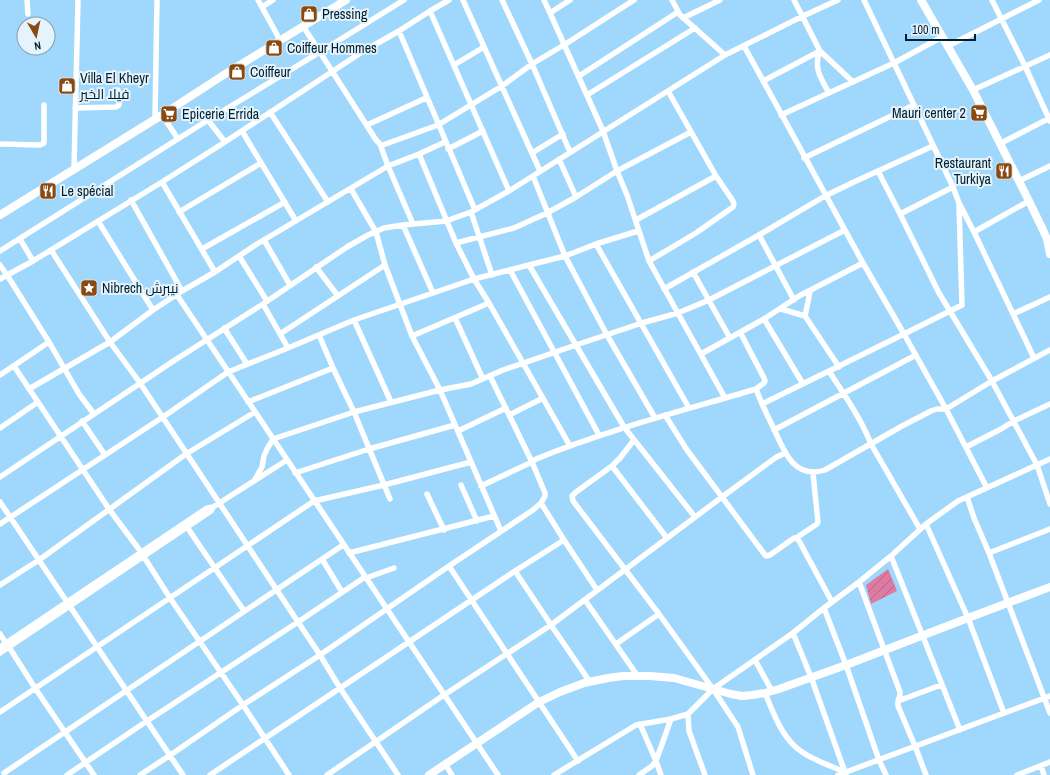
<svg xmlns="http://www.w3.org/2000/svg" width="1050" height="775" font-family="'Archivo Narrow',Cairo,sans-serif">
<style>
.garden{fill:url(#garden-furrows)}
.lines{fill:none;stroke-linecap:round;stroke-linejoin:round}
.street{stroke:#fff;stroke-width:5.5}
.secondary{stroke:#fff;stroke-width:8}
.labels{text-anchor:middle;stroke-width:4;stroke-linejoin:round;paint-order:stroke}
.poi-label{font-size:14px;fill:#001f2f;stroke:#e5f3fc;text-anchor:start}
</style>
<defs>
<pattern id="garden-furrows" width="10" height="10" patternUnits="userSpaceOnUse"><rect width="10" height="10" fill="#de7ba2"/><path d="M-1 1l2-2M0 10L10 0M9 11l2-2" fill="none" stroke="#b26484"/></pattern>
</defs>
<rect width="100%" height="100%" fill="#9fd8fc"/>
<!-- garden -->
<path class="garden" d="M 888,569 L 897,591 L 871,604 L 866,585 Z"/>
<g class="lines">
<!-- street -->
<path class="street" d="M 27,0 L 28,14
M 258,0 L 280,40
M 463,0 L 540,171
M 502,0 L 532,64 L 570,152
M 544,0 L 550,13 L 603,131 L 617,171 L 627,195 L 649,261 L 725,398
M 672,0 L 680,15 L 725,55
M 794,0 L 820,51 L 853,82
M 864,0 L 953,187 L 959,203 L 974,232 L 1034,358
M 992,0 L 1025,66 L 1050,121
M 262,7 L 273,0
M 430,11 L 509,191
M 550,13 L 570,0
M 683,18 L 720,0
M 303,26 L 332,71 L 376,140 L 380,144 L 383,145 L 438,125 L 502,86 L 532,64 L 564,45 L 634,0
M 399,31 L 475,210
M 744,46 L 863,263
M 948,46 L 1039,0
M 820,51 C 813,67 821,79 829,93
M 454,65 L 484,47
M 579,76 L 678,12
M 763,81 L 820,51
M 973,90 L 1050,55
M 587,95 L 695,28
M 75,108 L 116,107 L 119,105 L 119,103 L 118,90
M 270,112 L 328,202
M 162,115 L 178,139
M 781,115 L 894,63 L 942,37
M 155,119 L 157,0
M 208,120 L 225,142
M 367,125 L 426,98
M 242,131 L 296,221
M 445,142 L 419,154 L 456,243 L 474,279 L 529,265 L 565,256 L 596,244 L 638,231
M 0,144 L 40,145 L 44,143 L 44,105
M 380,144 L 388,166 L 413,224
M 999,144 L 1050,118
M 448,149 L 483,131
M 532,153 L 563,134
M 804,158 L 914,105
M 559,159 L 576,197
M 74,169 L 78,0
M 878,171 L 900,214 L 939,293 L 992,381 L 1037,465 L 1050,504
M 533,176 L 565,256 L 607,335 L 655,418
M 1019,181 L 1050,166
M 162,182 L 215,272
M 351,189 L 376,232 L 385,265 L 412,336 L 440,390 L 501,531
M 131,200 L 182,291
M 959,205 L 962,305 L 904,334 L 946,409 L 987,488
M 179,212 L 261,163
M 471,212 L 492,275
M 900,214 L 953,187
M 636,220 L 716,176
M 98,221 L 153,310
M 403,225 L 433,293
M 974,232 L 1029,201
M 759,235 L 794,300
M 20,239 L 33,261
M 264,240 L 290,285
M 456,243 L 514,228 L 547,213 L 576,197 L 617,171 L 691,132
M 596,244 L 689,408
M 202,249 L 285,202
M 51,250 L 110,342 L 140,383 L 298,622 L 320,655 L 340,688 L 398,775
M 0,251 L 208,120 L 320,52 L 404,0
M 239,256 L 267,301
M 649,261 L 696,233 L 733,207 L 734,204 L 733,201 L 716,176 L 668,91
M 0,265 L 7,275 L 49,342 L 79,394 L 94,414
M 529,265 L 624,427 L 695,517
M 316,267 L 338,296
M 510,270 L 599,435
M 693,272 L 730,338
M 0,279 L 33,261 L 162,182 L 225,142 L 362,52 L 399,31 L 430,11 L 449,0
M 664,289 L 759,235 L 825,196 L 856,181 L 933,146
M 810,292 L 805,316 L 839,367
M 177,295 L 498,775
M 263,304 L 288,348
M 781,309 L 805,316
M 1013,314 L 1050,297
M 455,318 L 483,379
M 764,319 L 803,384
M 354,320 L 391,402
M 224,328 L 247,364
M 280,334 L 385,265
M 319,335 L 333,368
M 412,336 L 489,303
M 701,354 L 764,319 L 799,296 L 863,263 L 904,334 L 829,371
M 14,366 L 109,509 L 141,552
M 0,375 L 49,342
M 29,389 L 110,342 L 153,310 L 182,291 L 215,272 L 257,244 L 388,166 L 419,154
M 756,389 C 761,402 767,415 774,429 C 784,451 794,480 825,470 L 902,426 L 931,411 L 937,409 L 946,409 L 992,381 L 1050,350
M 248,402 L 333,368 L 354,412 L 390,499
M 762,404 L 829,371 C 844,395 861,418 871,444 L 920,529
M 509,415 L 543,398
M 665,415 L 687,450 L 765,555 L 766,556 L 770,555 L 794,538 L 798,539 L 832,602
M 82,421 L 105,455
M 0,428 L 38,402
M 774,430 L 916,355
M 458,431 L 506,408
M 634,440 L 620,458 L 612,466 L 576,492 L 572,496 L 573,501 L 659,614 L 713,689 L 738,727 L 753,775
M 966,447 L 1001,429 L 1014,421 L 1050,404
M 612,466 L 667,538
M 295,473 L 369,449 L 455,425
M 0,477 L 175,360 L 263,304 L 347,247 L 368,235 L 384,228 L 403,225 L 446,221 L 471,212 L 509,191 L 725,55 L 803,16 L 838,0
M 254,481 L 262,467 L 264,456 L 267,449 L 273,439 L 354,412 L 440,390 L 471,384 L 503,370 L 576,345 L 642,323 L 678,313 L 709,300 L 845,230
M 461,485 L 477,521
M 481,486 L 532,462 L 490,376
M 427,494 L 444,530
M 967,497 L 974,518 L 989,553 L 1050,713
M 0,502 L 183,775
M 541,503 L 564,540
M 0,524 L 163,417 L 228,372 L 288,348 L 354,320 L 474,279 L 489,303 L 570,446
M 926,524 L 968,618 L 1004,713
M 187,527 L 244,611
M 796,538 L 817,524 L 818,522 L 813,473
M 349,553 L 494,516
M 989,553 L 1050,529
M 891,556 L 960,730
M 144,557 L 170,598 L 243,705 L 289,775
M 322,559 L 342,592
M 449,566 L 578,761
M 515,571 L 551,625 L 590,682
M 366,578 L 394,568
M 859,582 L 900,692 L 900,695 L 898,701 L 898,706 L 915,746 L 926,775
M 0,585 L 39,560 L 186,454 L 255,412
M 585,600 L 637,675
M 824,608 L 846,665 L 879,760 L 886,775
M 793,633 L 811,677 L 846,775
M 0,634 L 6,643
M 616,644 L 659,614
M 0,647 L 207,508 L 213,507
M 9,647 L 35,688 L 94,775
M 0,653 L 211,511 L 213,507 L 287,460
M 755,660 L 772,691
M 765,693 C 774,714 782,739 802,752 C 815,761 831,766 845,772
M 898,701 L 941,685
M 0,712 L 314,501 L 384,485 L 471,462
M 688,714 L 689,731 L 705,775
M 640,724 L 656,761 L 661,775
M 445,764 L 452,775
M 1041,766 L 1044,775
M 4,773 L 343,545
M 67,775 L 147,721 L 298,622 L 365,577
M 140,775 L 169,756 L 243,705 L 320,655 L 449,566 L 533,510 L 541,503 L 545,496 L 545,493 L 532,462 L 536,459 C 607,430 682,411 756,389 L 764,383 L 765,381 L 764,378 L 740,332
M 210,775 L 515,571 L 564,540 L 597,590
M 327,775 L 444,695 L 551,625 L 722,497 L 775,458 L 785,453
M 554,775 L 636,725 L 671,719 L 688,714 L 713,689 L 793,633 L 824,608 L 859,582 L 891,556 L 926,524 L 958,501 L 1050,459
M 639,775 L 652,766 L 656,761 L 671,719
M 838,775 L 1050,696
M 1017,775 L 1050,762"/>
<!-- secondary -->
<path class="secondary" d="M 921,0 L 973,90 L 1029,201 L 1043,230 L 1047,239 L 1050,254
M 0,215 L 162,115 L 222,76 L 346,0
M 429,775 L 539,702 L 560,692 L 584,683 L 608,678 L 623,676 L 650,676 L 674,678 L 731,694 L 742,696 L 752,695 L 765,693 L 779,689 L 846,665 L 968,618 L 1050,587"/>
</g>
<!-- icons -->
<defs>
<symbol id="shop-square" viewBox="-11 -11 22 22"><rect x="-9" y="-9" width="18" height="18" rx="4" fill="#894a11" stroke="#e5f3fc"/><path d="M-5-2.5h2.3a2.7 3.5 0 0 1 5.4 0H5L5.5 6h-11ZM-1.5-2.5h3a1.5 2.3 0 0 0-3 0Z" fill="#fff"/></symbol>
<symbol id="supermarket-square" viewBox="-11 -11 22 22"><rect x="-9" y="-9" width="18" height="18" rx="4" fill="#894a11" stroke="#e5f3fc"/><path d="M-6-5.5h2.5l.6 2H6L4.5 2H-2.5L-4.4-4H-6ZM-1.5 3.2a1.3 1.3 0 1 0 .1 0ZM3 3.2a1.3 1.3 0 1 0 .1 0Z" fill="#fff"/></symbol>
<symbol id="restaurant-square" viewBox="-11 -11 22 22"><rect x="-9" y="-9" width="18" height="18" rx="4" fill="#894a11" stroke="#e5f3fc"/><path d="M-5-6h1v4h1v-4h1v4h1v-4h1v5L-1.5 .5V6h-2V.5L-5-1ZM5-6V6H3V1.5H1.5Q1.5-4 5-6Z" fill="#fff"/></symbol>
<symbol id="sight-square" viewBox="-11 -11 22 22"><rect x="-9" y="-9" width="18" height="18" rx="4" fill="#894a11" stroke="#e5f3fc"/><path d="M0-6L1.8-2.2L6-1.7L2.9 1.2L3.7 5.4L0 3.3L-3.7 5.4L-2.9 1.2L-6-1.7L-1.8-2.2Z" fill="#fff"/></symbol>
</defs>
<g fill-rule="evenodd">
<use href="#shop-square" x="299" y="4" width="20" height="20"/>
<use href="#shop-square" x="264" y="38" width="20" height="20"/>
<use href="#shop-square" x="227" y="62" width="20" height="20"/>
<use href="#shop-square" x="57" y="76" width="20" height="20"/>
<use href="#supermarket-square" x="969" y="103" width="20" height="20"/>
<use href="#supermarket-square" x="159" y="104" width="20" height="20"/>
<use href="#restaurant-square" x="994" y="161" width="20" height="20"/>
<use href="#restaurant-square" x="38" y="181" width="20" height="20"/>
<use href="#sight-square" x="79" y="278" width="20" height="20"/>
</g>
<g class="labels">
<!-- poi labels -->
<g class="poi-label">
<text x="322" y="19">Pressing</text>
<text x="287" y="53">Coiffeur Hommes</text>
<text x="250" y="77">Coiffeur</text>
<text x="80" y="83">Villa El Kheyr<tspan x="80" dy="16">فيلا الخير</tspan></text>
<text x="966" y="118" text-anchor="end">Mauri center 2</text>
<text x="182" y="119">Epicerie Errida</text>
<text x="991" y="168" text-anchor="end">Restaurant<tspan x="991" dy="16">Turkiya</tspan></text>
<text x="61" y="196">Le spécial</text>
<text x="102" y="293">Nibrech نيبرش</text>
</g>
</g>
<!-- north arrow -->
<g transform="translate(36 36) rotate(171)"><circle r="19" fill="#e5f3fc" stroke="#899eaa"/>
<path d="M0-3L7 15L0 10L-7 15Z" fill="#894a11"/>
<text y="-6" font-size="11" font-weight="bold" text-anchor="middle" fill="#001f2f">N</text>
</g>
<!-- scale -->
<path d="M906 34v6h69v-6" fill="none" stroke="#001f2f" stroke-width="2"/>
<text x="912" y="34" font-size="12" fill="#001f2f" stroke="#e5f3fc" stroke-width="3" paint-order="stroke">100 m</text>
</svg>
